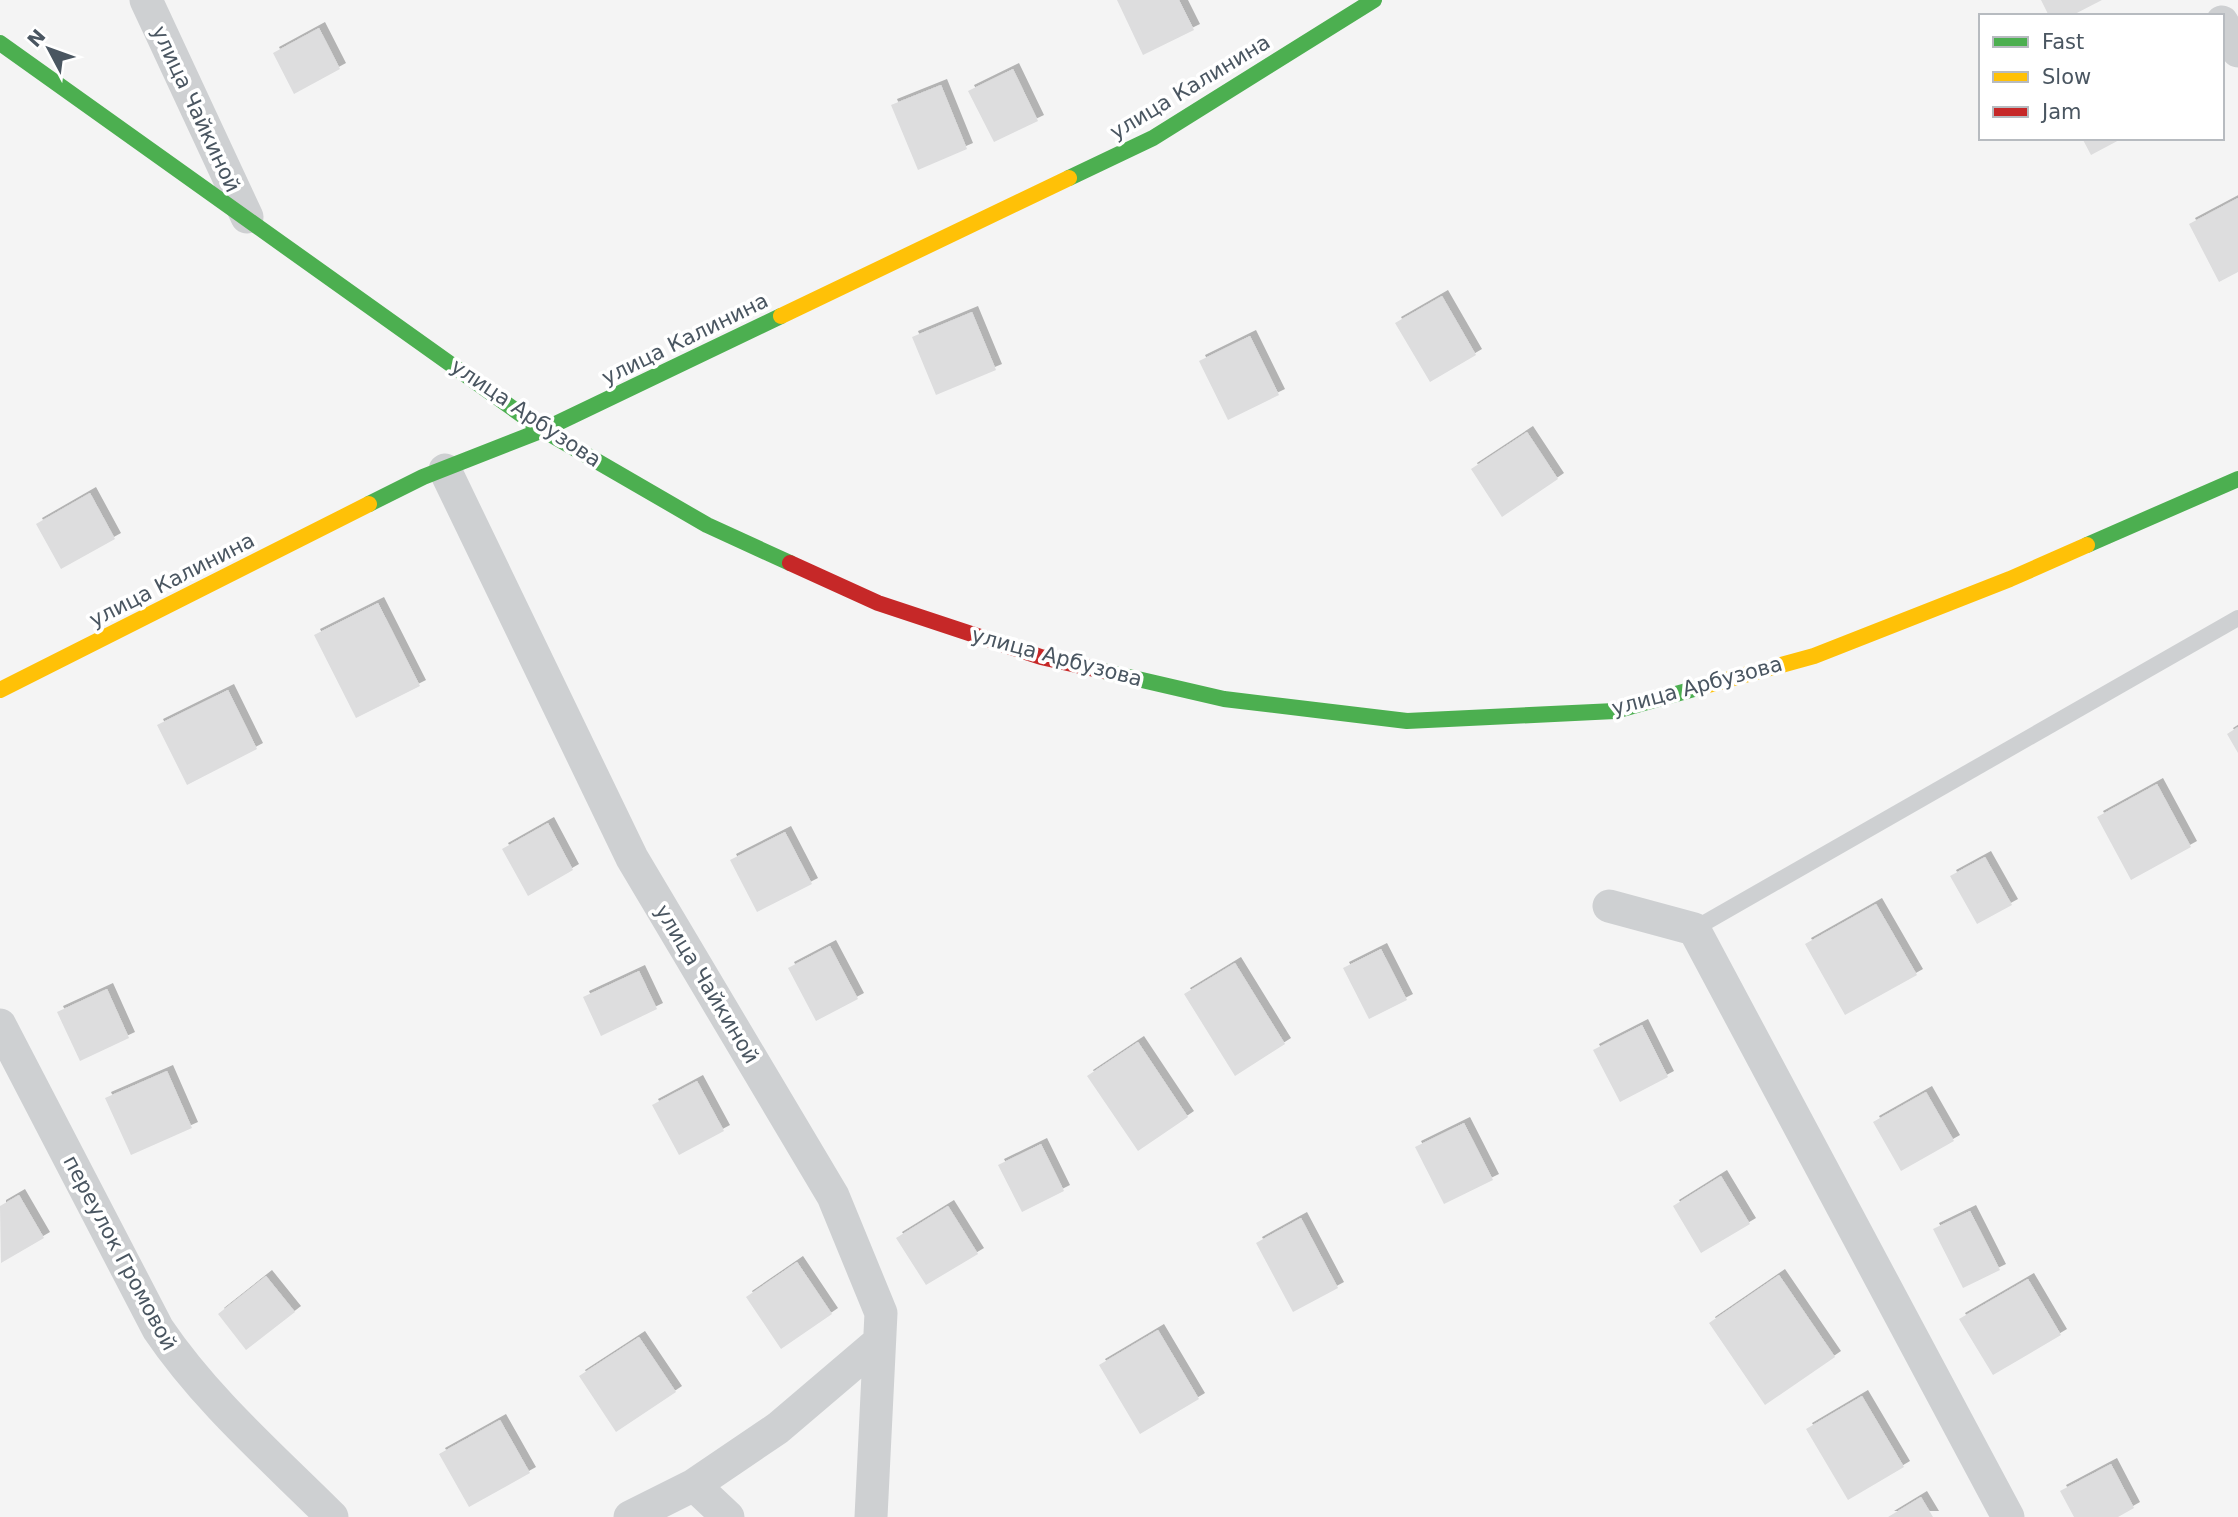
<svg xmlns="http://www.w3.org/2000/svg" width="2238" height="1517" font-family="'DejaVu Sans',sans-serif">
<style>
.building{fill:#ddddde;filter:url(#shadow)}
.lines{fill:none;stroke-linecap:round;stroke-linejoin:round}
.lane{stroke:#ced0d2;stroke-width:16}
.street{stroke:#ced0d2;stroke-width:33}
.fast{stroke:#4caf50;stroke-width:16}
.slow{stroke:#ffc107;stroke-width:16}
.jam{stroke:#c62828;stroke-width:16}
.labels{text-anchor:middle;stroke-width:7;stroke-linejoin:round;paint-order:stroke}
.street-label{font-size:21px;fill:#4a5661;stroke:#fff}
</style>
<defs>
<filter id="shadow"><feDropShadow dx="6" dy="-6" stdDeviation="0" flood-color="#0004"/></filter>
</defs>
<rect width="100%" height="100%" fill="#f4f4f4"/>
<!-- building -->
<path class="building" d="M 1117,0 L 1179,0 L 1194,30 L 1143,55 Z
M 2041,0 L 2102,0 L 2071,16 L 2049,16 Z
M 319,28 L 340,69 L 294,94 L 273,53 Z
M 1013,69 L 1038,121 L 994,142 L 968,91 Z
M 941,85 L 967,149 L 918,170 L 891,105 Z
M 2082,138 L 2123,138 L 2091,155 Z
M 2238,198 L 2238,272 L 2219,282 L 2189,224 Z
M 1442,296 L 1476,355 L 1430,382 L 1395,323 Z
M 972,312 L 996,370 L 936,395 L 912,337 Z
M 1250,336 L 1279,395 L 1228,420 L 1199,361 Z
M 1527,432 L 1558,479 L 1502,517 L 1471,469 Z
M 90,493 L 115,539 L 61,569 L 36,524 Z
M 378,603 L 420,686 L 356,718 L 314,635 Z
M 228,690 L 257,749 L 187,785 L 157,725 Z
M 2238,727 L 2238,753 L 2227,734 Z
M 2157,784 L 2191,847 L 2131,880 L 2097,817 Z
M 548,823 L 573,870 L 528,896 L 502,849 Z
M 785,832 L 812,884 L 757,912 L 730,860 Z
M 1985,857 L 2012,905 L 1977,924 L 1950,876 Z
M 1876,904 L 1917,975 L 1845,1015 L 1805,944 Z
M 830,946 L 858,999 L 816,1021 L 788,968 Z
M 1381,949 L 1407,1000 L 1369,1019 L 1343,968 Z
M 1235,963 L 1285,1044 L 1235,1076 L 1184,994 Z
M 639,971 L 657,1009 L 601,1036 L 583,997 Z
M 107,989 L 129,1038 L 80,1061 L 57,1012 Z
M 1642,1025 L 1668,1077 L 1620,1102 L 1593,1050 Z
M 1138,1042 L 1188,1117 L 1138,1151 L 1087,1076 Z
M 167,1071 L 192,1128 L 131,1155 L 105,1098 Z
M 697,1081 L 724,1131 L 679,1155 L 652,1105 Z
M 1926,1092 L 1954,1141 L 1901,1171 L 1873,1122 Z
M 1464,1123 L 1493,1180 L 1444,1204 L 1415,1147 Z
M 1041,1144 L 1064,1191 L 1022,1212 L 998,1165 Z
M 1721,1176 L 1750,1224 L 1701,1253 L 1673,1206 Z
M 19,1195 L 44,1238 L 1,1263 L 0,1206 Z
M 948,1206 L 978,1254 L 926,1285 L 896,1238 Z
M 1970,1211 L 2000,1270 L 1963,1288 L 1933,1229 Z
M 1301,1218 L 1338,1288 L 1293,1312 L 1256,1243 Z
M 797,1262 L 832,1314 L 781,1349 L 746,1297 Z
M 1779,1275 L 1835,1357 L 1765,1405 L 1709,1323 Z
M 266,1276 L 295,1312 L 246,1350 L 218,1314 Z
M 2028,1279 L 2061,1335 L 1993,1375 L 1959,1319 Z
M 1158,1330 L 1199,1399 L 1140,1434 L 1099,1365 Z
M 639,1337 L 676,1392 L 616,1432 L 579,1376 Z
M 1862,1396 L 1904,1467 L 1848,1500 L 1806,1429 Z
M 500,1420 L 530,1473 L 469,1507 L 439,1454 Z
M 2111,1464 L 2134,1508 L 2118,1517 L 2074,1517 L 2060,1491 Z
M 1921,1497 L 1933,1517 L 1888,1517 Z"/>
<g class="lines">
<!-- lane -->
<path class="lane" d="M 1694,929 L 2238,618"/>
<!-- street -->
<path class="street" d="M 146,0 L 247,217
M 2222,22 L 2238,51
M 445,470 L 632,858 L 833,1196 L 881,1313 L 871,1517
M 1609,906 L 1694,929 L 2008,1517
M 0,1025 L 158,1329 C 206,1400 272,1457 332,1517
M 694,1485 L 728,1517
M 630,1517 L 694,1485 L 778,1428 L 879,1342"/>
<!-- fast -->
<path class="fast" d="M 0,43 L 543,430 L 707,525 L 790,563
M 1069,178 L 1153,138 L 1374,0
M 369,504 L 423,477 L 543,430 L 781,316
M 2087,545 L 2238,479
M 1103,671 L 1224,699 L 1407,721 L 1615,711 L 1701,687"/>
<!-- slow -->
<path class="slow" d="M 781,316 L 1069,178
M 1701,687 L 1814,656 L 2010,579 L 2087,545
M 0,690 L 369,504"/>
<!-- jam -->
<path class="jam" d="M 790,563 L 878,603 L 1041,657 L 1103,671"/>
</g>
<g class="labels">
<!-- street labels -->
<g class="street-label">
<text transform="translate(1190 87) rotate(-31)" y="7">улица Калинина</text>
<text transform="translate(196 109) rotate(65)" y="7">улица Чайкиной</text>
<text transform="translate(685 339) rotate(-26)" y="7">улица Калинина</text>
<text transform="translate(526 413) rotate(34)" y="7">улица Арбузова</text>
<text transform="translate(172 580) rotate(-27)" y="7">улица Калинина</text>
<text transform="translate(1057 657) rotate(15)" y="7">улица Арбузова</text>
<text transform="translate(1697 686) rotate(-15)" y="7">улица Арбузова</text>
<text transform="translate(707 984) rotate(59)" y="7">улица Чайкиной</text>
<text transform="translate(120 1253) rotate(62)" y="7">переулок Громовой</text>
</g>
</g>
<!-- legend -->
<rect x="1979" y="14" width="245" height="126" fill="#ffffff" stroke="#b7bbc0" stroke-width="2"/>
<rect x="1993" y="37" width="35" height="10" fill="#4caf50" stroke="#b7bbc0" stroke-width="2"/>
<text x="2042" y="49" font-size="21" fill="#4a5661">Fast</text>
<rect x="1993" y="72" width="35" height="10" fill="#ffc107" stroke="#b7bbc0" stroke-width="2"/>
<text x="2042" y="84" font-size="21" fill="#4a5661">Slow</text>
<rect x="1993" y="107" width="35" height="10" fill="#c62828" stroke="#b7bbc0" stroke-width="2"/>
<text x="2042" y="119" font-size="21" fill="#4a5661">Jam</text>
<!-- north arrow -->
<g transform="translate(49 49) rotate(311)" stroke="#ffffff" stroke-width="5" paint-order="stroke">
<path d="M0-5L12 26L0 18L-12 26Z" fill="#4a5661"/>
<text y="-10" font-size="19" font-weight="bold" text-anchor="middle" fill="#4a5661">N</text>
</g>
</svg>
